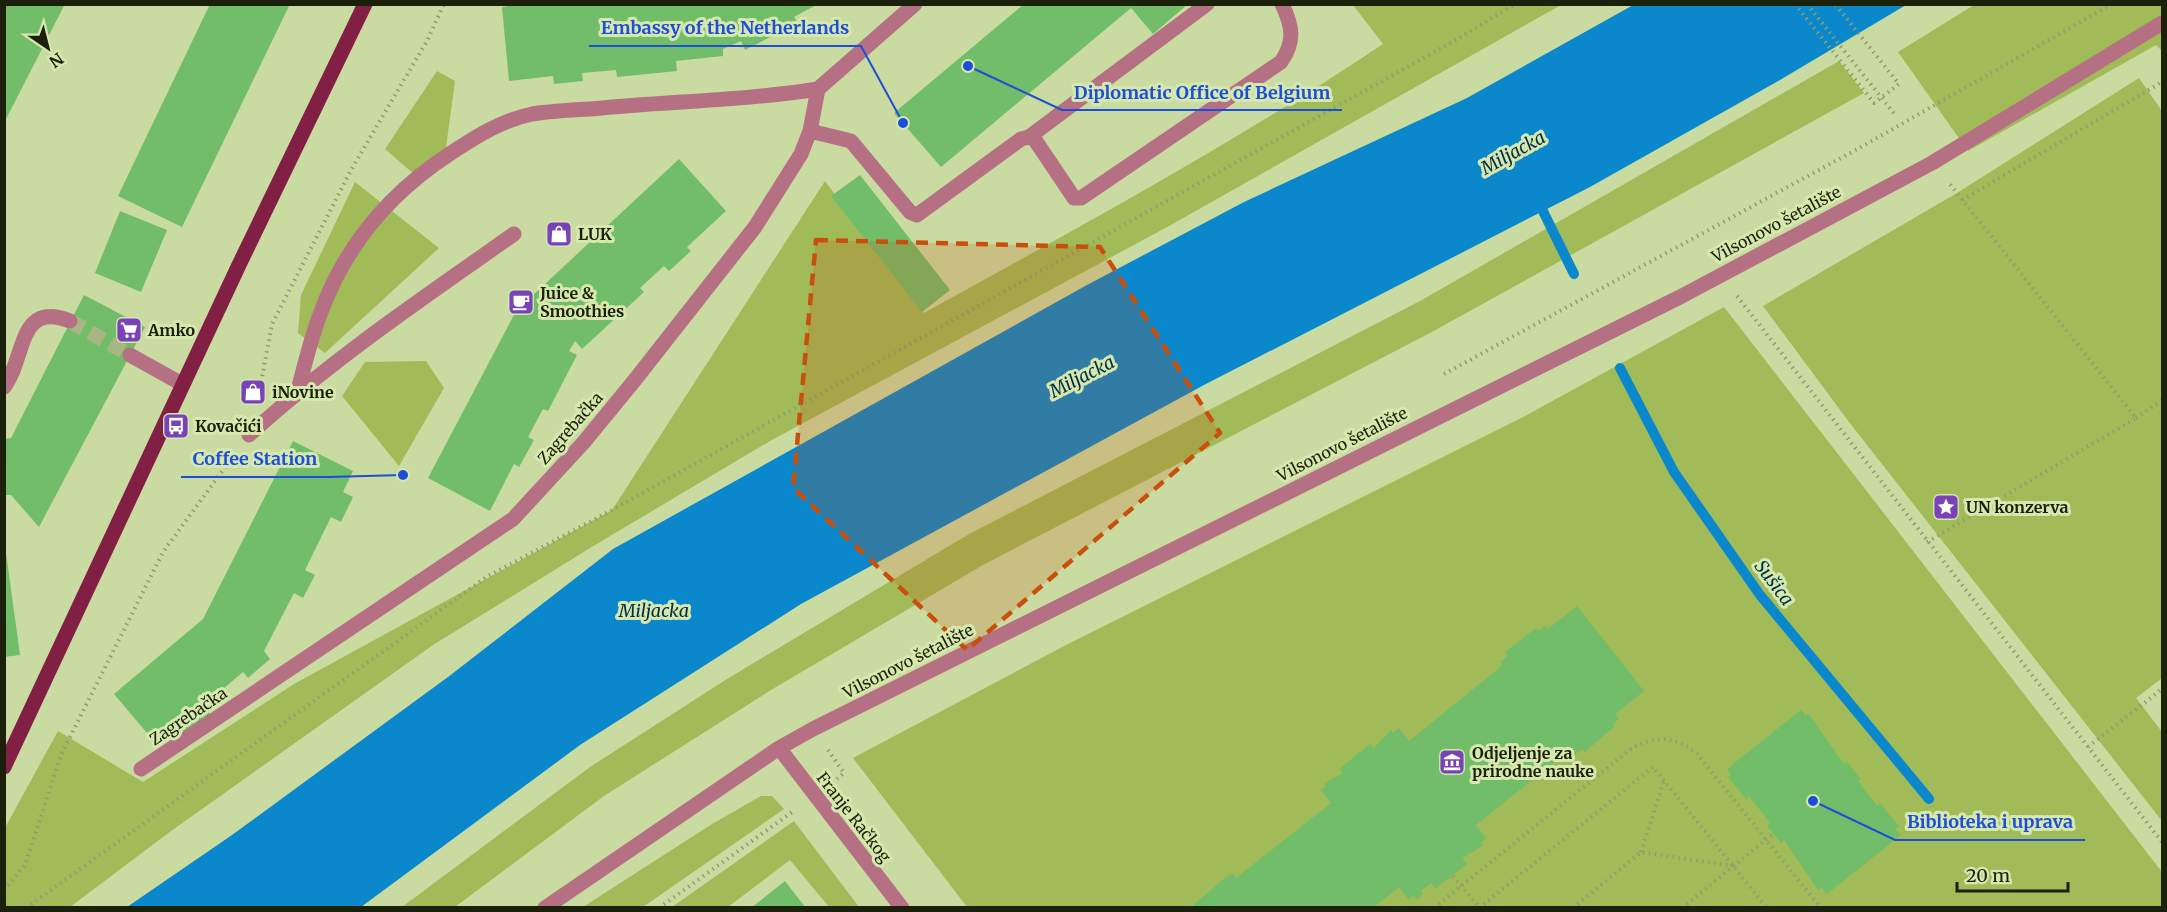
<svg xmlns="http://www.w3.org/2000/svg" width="2167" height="912" font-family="Merriweather,serif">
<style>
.green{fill:#a1bb59}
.water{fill:#0b88cb}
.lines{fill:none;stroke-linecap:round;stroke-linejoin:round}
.stream{stroke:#0b88cb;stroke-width:10}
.building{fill:#72bd69}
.minor-tunnel{stroke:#a7b683;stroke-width:15;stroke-dasharray:15 8;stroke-linecap:butt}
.path{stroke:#8f9d6f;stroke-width:4;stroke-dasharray:1.5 4.5;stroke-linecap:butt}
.minor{stroke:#b57083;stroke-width:15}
.major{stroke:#811f45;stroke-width:15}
.marked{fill:#c9500c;fill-opacity:0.2;stroke:#c9500c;stroke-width:4.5;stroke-dasharray:12 8;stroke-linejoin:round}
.labels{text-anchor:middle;stroke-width:6;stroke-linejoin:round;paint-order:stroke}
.street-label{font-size:16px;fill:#1a200a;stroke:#d7e8ae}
.poi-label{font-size:16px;font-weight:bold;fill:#1a200a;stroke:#d7e8ae;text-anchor:start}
.water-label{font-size:18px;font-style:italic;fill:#002d48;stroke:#d7e8ae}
.leader{fill:none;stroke:#1d4ed8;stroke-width:2}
.callout-dot{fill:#1d4ed8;stroke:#d7e8ae;stroke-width:2}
.callout-label{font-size:18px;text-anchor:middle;font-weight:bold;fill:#1d4ed8;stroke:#d7e8ae;stroke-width:6;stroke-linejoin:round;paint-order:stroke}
</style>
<rect width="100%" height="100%" fill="#cadba1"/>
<!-- green -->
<path class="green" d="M 1353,5 L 1561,5 L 1169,226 L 770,441 L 595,545 L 433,645 L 171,831 L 70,907 L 5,908 L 6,826 L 58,731 L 143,782 L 294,684 L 612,510 L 825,181 L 924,313 C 1079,227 1235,143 1383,44 Z
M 1974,5 L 2162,5 L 2162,51 L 2156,45 L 1968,151 L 1898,52 Z
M 1839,61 L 1864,93 L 1430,333 L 983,565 L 771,690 L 604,796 L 455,907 L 402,907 L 590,767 L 727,679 L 969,534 L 1420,301 Z
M 437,71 L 455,81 L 445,155 L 415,175 L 385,149 Z
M 2139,78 L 2162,111 L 2162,678 L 2136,698 L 2162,732 L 2162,821 L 1849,422 L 1763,306 L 1957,193 Z
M 355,182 L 439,248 L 325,353 L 298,333 L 301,295 Z
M 1724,307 L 2162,872 L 2162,907 L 967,907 L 853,758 L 1066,645 L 1525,416 Z
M 426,361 L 444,388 L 399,466 L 342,396 L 365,362 Z
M 761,796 L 772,796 L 784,809 L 643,907 L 583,907 L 712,824 Z
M 794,821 L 859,907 L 829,907 L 790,860 L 728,907 L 672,907 Z"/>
<!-- water -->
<path class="water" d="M 1635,4 L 1906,5 L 1780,80 L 1590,187 L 1204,385 L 801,604 L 580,745 L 361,907 L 127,907 L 232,835 L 448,677 L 613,549 L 1087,285 L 1244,202 L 1467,98 Z"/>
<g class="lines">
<!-- stream -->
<path class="stream" d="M 1537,199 L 1574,274
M 1620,368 L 1674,472 L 1760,595 L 1929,799"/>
</g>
<!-- building -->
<path class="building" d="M 4,4 L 65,4 L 4,123 Z
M 210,4 L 290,4 L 182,227 L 118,196 Z
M 521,4 L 818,4 L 794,17 L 798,23 L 745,50 L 741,41 L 723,49 L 723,56 L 676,61 L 677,71 L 617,77 L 616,70 L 582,73 L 583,81 L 554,84 L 553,76 L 509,81 L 502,7 Z
M 1024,4 L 1188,4 L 1153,34 L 1131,8 L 941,167 L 894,113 Z
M 679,159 L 726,211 L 687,247 L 691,251 L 669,271 L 664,266 L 640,288 L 644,292 L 582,349 L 575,341 L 569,351 L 577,355 L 548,411 L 543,409 L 528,437 L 534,440 L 519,467 L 514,464 L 490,511 L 428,478 L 516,311 Z
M 860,175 L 950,290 L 922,312 L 831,196 Z
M 120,211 L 167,230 L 141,292 L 95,273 Z
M 84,295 L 145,327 L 39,527 L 11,495 L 4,495 L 4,439 L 11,438 Z
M 293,441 L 353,471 L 343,492 L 353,497 L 341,522 L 331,517 L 305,570 L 315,575 L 303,598 L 294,593 L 264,651 L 270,659 L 248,678 L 243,672 L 203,706 L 210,714 L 186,735 L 180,728 L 158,746 L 114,694 L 203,619 Z
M 4,538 L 20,655 L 4,657 Z
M 1577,606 L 1644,691 L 1615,714 L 1619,719 L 1613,724 L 1615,726 L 1585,752 L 1582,749 L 1574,755 L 1570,750 L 1476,825 L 1486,838 L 1481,843 L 1483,846 L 1462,858 L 1467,864 L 1435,889 L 1431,883 L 1421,891 L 1423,894 L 1417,900 L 1413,896 L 1409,900 L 1399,887 L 1373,908 L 1190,908 L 1226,877 L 1233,874 L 1236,878 L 1331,803 L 1321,790 L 1326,786 L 1324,784 L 1343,773 L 1339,769 L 1370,744 L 1374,748 L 1391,730 L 1393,733 L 1399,728 L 1409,741 L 1503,665 L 1500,662 L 1508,656 L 1505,652 L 1536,628 L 1539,631 L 1545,626 L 1548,629 Z
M 1801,710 L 1806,716 L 1808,713 L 1844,764 L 1847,762 L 1861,779 L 1858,781 L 1877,806 L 1880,803 L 1899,826 L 1895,829 L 1901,835 L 1827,894 L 1821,887 L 1818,890 L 1784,840 L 1781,843 L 1767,826 L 1770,823 L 1749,796 L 1746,799 L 1728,777 L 1731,774 L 1727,769 Z
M 785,881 L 806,908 L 751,908 Z"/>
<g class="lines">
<!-- minor-tunnel -->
<path class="minor-tunnel" d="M 70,321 L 130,355"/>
<!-- path -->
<path class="path" d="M 1795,4 L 1874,103 L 1899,84 L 1835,4
M 1807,4 L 1896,116
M 1962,200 L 2162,82
M 1737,296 L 2162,842
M 1444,374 L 1863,146 L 2112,4
M 260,388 L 272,324 L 351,170 L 427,41 L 444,4
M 2136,418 L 2162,400
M 1927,542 L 2136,418 L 1949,183
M 2088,747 L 2162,689
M 828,750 L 844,773 L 837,779
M 1641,852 L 1664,781
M 1453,876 L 1479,907
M 4,890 L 25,865 L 61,755 L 163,552 L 234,455
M 26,908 L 488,576 L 612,510 L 1454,41 L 1515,4
M 659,908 L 795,810
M 1434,908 L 1632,748 C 1657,735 1675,736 1697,754 L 1821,908
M 1479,908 L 1653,767 L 1767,908
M 1573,908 L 1641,852 L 1733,866
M 1682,908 L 1773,834"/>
<!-- minor -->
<path class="minor" d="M 810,131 L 851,141 L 910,212 L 917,215 L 1021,139 L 1029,137 L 1035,140 L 1074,198 L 1081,198 L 1281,62 C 1295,42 1293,27 1282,4
M 1029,137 L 1207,4
M 130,355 L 182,384
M 4,387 C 26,359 17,300 70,321
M 298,390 C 305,364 311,337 321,312 C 346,244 391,192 451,153 C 477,136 502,120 532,114 C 552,111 572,110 591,109 C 667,101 743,101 818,89
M 249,435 C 331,360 423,298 514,234
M 779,748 L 902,908
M 141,769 L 513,519 L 584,442 L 634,381 L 755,227 L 801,154 L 810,131 L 818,89 L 915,4
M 545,908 L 779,748 L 813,729 L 1680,297 L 1932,163 L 2162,23"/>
<!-- major -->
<path class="major" d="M 4,767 L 238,267 L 365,4"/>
</g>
<!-- marked area -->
<path class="marked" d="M 816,240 L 1100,247 L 1220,433 L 967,650 L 793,488 Z"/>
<!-- icons -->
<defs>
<symbol id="shop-square" viewBox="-11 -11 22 22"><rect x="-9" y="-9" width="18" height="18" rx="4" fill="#7942b9" stroke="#d7e8ae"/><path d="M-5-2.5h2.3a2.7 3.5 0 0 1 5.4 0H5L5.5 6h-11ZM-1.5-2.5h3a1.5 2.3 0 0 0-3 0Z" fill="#fff"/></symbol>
<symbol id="cafe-square" viewBox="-11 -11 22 22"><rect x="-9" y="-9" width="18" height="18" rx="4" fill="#7942b9" stroke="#d7e8ae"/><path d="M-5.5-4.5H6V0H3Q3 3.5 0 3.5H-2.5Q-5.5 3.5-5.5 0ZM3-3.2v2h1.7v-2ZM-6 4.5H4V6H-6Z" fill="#fff"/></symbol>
<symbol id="supermarket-square" viewBox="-11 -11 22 22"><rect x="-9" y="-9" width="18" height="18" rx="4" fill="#7942b9" stroke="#d7e8ae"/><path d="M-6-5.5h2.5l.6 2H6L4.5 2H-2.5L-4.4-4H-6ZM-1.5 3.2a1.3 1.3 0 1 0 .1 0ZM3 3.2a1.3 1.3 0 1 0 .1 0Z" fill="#fff"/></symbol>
<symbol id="bus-square" viewBox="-11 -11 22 22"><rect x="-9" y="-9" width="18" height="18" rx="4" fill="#7942b9" stroke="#d7e8ae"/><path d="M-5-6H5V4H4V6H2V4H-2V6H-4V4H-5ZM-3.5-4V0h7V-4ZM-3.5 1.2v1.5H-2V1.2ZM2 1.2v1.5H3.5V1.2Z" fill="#fff"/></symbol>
<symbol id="sight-square" viewBox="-11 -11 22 22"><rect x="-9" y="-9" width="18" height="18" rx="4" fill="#7942b9" stroke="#d7e8ae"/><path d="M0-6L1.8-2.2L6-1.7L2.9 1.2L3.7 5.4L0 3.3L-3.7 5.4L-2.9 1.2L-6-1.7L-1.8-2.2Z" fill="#fff"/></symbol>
<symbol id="museum-square" viewBox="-11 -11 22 22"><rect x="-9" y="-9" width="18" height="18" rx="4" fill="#7942b9" stroke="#d7e8ae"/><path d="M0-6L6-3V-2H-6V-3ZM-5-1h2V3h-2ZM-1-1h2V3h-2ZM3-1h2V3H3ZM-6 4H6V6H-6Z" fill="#fff"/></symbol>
</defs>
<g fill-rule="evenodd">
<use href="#shop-square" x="544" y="219" width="30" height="30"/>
<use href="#cafe-square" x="506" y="287" width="30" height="30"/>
<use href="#supermarket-square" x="114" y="315" width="30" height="30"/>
<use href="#shop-square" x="238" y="377" width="30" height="30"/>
<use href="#bus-square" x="161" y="411" width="30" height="30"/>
<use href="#sight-square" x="1931" y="492" width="30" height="30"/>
<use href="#museum-square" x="1437" y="747" width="30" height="30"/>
</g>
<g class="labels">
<!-- street labels -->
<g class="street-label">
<text transform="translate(1776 224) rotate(-28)" y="6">Vilsonovo šetalište</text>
<text transform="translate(570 428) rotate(-49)" y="6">Zagrebačka</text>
<text transform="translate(1342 444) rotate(-27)" y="6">Vilsonovo šetalište</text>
<text transform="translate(908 661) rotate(-27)" y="6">Vilsonovo šetalište</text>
<text transform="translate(188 716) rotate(-34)" y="6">Zagrebačka</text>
<text transform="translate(854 817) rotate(52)" y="6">Franje Račkog</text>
</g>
<!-- poi labels -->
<g class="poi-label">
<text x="578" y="240">LUK</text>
<text x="540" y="299">Juice &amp;<tspan x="540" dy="18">Smoothies</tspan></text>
<text x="148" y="336">Amko</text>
<text x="272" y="398">iNovine</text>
<text x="195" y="432">Kovačići</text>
<text x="1966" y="513">UN konzerva</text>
<text x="1472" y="759">Odjeljenje za<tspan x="1472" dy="18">prirodne nauke</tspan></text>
</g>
<!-- water labels -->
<g class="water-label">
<text transform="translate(1513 153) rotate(-29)" y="6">Miljacka</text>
<text transform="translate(1082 377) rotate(-27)" y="6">Miljacka</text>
<text transform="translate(1774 583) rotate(53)" y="6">Sušica</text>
<text x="654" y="617">Miljacka</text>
</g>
</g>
<!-- callouts -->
<path class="leader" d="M903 123L861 46H589M968 66L1062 110H1342M403 475L329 477H181M1813 801L1895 840H2085"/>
<g class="callout-dot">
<circle cx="903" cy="123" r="6"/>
<circle cx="968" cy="66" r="6"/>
<circle cx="403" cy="475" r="6"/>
<circle cx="1813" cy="801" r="6"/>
</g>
<g class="callout-label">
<text x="725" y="34">Embassy of the Netherlands</text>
<text x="1202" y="99">Diplomatic Office of Belgium</text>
<text x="255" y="465">Coffee Station</text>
<text x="1990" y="828">Biblioteka i uprava</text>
</g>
<!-- border -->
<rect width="2167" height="912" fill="none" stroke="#1a200a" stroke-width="12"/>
<!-- north arrow -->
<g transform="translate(48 48) rotate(145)" stroke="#d7e8ae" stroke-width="4.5" paint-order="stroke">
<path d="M0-4.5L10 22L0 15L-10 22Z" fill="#1a200a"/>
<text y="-9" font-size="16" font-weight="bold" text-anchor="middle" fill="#1a200a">N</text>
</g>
<!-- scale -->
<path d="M1957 882v9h111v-9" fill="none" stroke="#1a200a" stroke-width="3"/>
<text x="1966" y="882" font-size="18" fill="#1a200a" stroke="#d7e8ae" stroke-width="4.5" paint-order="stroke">20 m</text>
</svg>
